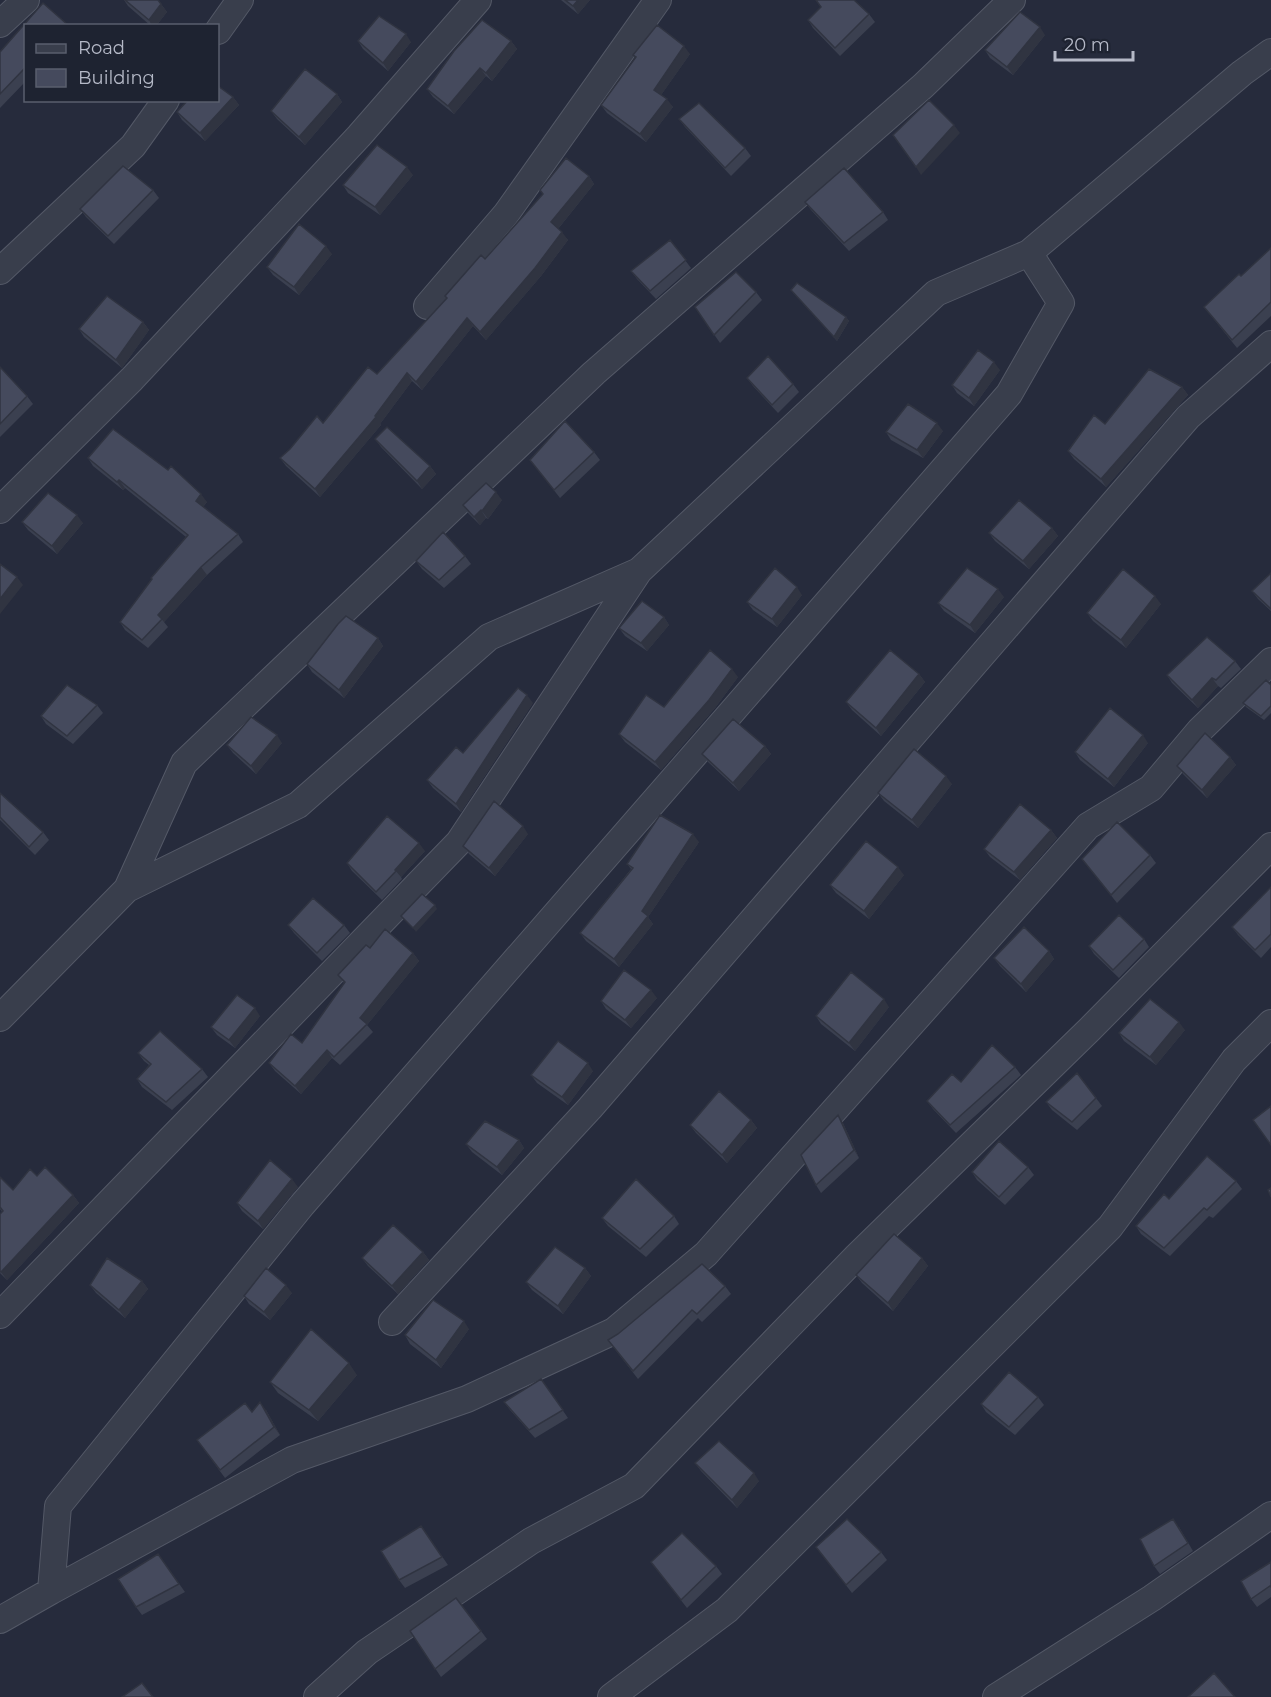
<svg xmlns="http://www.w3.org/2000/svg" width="1271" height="1697" font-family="Montserrat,sans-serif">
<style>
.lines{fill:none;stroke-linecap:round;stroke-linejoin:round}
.minor-casing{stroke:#545967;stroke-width:28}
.minor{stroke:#393e4c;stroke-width:26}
.wall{fill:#3b4050}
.shaded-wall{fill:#303441}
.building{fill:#454a5d;stroke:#303441;stroke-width:1.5}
</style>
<rect width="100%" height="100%" fill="#262b3c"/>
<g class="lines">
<defs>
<path id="minor" d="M 0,24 L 26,0
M 218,31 L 240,0
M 0,271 L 133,146 L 166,100
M 427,306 L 506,214 L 658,0
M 0,510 L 132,379 L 359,136 L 478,0
M 127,889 L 184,763 L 594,373 L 923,86 L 1012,0
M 0,1018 L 127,889 L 298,805 L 489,637 L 639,571 L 936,293 L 1029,253 L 1242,73 L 1271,52
M 0,1315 L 459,842 L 639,571
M 392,1322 L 590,1108 L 1188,417 L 1271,344
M 51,1591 L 292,1460 L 467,1399 L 614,1331 L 706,1254 L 1088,826 L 1151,788 L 1200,730 L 1271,661
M 0,1620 L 51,1591 L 58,1506 L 302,1205 L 1009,394 L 1061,303 L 1029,253
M 317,1697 L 367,1652 L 531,1541 L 634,1486 L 857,1256 L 1090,1029 L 1271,846
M 611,1697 L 727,1610 L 1110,1227 L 1234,1060 L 1271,1023
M 996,1697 L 1152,1598 L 1271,1515"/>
</defs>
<!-- minor casing -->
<use href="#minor" class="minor-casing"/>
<!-- minor -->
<use href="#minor" class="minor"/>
</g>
<!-- wall -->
<path class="wall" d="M 124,0 L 158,0 L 167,12 L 156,26 L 151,26 L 128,6 Z
M 561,0 L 590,0 L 578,14 Z
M 869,14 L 875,22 L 840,56 L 813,28 L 808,20 Z
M 26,26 L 26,81 L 0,108 L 0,52 Z
M 1045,35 L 1013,75 L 990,58 L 985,50 Z
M 358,41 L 411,42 L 388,71 L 363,49 Z
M 511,41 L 517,49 L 492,81 L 486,76 L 454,114 L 433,97 L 427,89 Z
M 690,54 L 661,95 L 673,107 L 646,142 L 607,113 L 601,105 L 636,58 L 633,55 Z
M 337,94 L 342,102 L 305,145 L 277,119 L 271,111 Z
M 233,97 L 239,105 L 205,141 L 182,120 L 177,112 Z
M 679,119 L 745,148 L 751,156 L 731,176 L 685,127 Z
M 413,175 L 380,215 L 348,193 L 343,185 Z
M 589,176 L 594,184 L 558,229 L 568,240 L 541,276 L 486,340 L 473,326 L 422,390 L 412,381 L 380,424 L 381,425 L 320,497 L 286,466 L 280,458 L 323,423 L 377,374 L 485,259 L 543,194 L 540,190 Z
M 153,190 L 159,198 L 114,244 L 86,217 L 80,209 Z
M 805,202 L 883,212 L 888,220 L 849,251 L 811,210 Z
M 670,240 L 691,268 L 656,299 L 637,279 L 631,271 Z
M 1271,248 L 1271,316 L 1237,348 L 1204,307 L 1241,276 Z
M 332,254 L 299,295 L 273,275 L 267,267 Z
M 791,290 L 846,317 L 849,321 L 837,341 Z
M 756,292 L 762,300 L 720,343 L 695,307 Z
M 143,322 L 149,330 L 122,368 L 84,337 L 79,329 Z
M 0,367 L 27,396 L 33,404 L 0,437 Z
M 1000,370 L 974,406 L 957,393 L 952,385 Z
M 747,378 L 793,384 L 799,392 L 778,413 L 753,386 Z
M 1182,387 L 1188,395 L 1106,487 L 1074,459 L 1068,451 Z
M 943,431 L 923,458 L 891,440 L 886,432 Z
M 375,439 L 430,466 L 436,474 L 422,489 L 381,447 Z
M 594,452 L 600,460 L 560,498 L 530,460 Z
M 88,458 L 207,502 L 203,507 L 238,534 L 243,542 L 207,575 L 164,622 L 168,627 L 148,648 L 125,630 L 120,622 L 186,537 L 125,488 L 123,490 L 93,466 Z
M 502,500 L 488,519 L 486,518 L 480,525 L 468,513 L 463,505 Z
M 22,522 L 83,523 L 57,554 L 28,530 Z
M 1052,528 L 1058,536 L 1029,569 L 995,541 L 989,533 Z
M 465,556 L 471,564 L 444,588 L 422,569 L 416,561 Z
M 1271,573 L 1271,611 L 1258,599 L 1252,591 Z
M 802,595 L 777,627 L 753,610 L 747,602 Z
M 1004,597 L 975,633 L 944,611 L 938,603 Z
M 1161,604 L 1126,648 L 1093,621 L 1087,613 Z
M 664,617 L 669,625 L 647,651 L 625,636 L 619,628 Z
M 378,638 L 383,646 L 344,698 L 312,672 L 307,664 Z
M 1235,661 L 1241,669 L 1221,688 L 1218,686 L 1198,708 L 1172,683 L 1167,675 Z
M 919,674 L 925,682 L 881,736 L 852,710 L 846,702 Z
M 738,677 L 715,708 L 661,770 L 625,742 L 619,734 L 664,707 Z
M 1271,685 L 1271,713 L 1264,720 L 1246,707 L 1243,703 Z
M 533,703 L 461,812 L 433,788 L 427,780 Z
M 97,705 L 103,713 L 73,744 L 46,724 L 41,716 Z
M 282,743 L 256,774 L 233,753 L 227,745 Z
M 1148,743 L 1114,787 L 1080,760 L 1075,752 Z
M 765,746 L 771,754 L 739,791 L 708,762 L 702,754 Z
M 1230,757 L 1236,765 L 1207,798 L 1183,774 L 1177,766 Z
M 952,784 L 918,828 L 884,801 L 878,793 Z
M 0,793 L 43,832 L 49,840 L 35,855 L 0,820 Z
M 1051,830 L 1057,838 L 1020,880 L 990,857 L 984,849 Z
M 528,834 L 495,876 L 469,854 L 463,846 Z
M 699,842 L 648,917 L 653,924 L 619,967 L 586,941 L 580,933 L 631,869 L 627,864 Z
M 425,851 L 401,877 L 402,879 L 382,900 L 352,871 L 347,863 Z
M 1150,855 L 1156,863 L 1117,903 L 1082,859 Z
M 904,875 L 869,919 L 836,893 L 830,885 Z
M 1271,887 L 1271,947 L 1261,958 L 1238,935 L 1232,927 Z
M 288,925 L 344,925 L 350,933 L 322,961 L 294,933 Z
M 1144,939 L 1149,947 L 1119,978 L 1094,954 L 1089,946 Z
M 370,948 L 413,953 L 419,961 L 367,1025 L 373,1032 L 340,1065 L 332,1058 L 301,1094 L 275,1071 L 269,1063 L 302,1043 L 344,983 L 338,975 Z
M 1049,951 L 1054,959 L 1026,992 L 1000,966 L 994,958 Z
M 657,998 L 631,1028 L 606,1009 L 601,1001 Z
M 889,1007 L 855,1051 L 821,1024 L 816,1016 Z
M 260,1016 L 235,1048 L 217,1035 L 211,1027 Z
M 1185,1030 L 1156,1065 L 1124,1041 L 1119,1033 Z
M 138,1053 L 202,1069 L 208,1077 L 172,1110 L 142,1087 L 137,1079 L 149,1065 L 144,1061 Z
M 1015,1067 L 1021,1075 L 956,1133 L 933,1109 L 927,1101 Z
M 593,1071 L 568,1105 L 537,1083 L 531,1075 Z
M 1096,1098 L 1102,1106 L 1077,1130 L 1052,1110 L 1046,1102 Z
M 751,1120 L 757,1128 L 727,1163 L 696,1133 L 690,1125 Z
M 843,1123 L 859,1158 L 821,1193 L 816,1185 Z
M 519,1140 L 524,1148 L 502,1175 L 472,1152 L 466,1144 Z
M 1028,1167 L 1034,1175 L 1005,1205 L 977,1180 L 972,1172 Z
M 37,1176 L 73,1195 L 79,1203 L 7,1280 L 0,1273 L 0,1214 L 2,1212 L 0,1209 L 0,1177 L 13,1190 Z
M 1236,1181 L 1242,1189 L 1213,1218 L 1209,1216 L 1170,1256 L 1141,1234 L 1136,1226 L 1169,1199 Z
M 298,1187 L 263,1229 L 242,1211 L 237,1203 Z
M 674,1216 L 679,1224 L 646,1257 L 608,1226 L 602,1218 Z
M 423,1252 L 429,1260 L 398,1294 L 368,1266 L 362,1258 Z
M 922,1258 L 928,1266 L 893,1311 L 862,1283 L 856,1275 Z
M 585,1268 L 591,1276 L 563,1314 L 532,1290 L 526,1282 Z
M 142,1281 L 148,1289 L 125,1318 L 96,1293 L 90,1285 Z
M 725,1286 L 731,1294 L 702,1322 L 698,1318 L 638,1379 L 614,1348 Z
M 292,1293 L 270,1320 L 249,1304 L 244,1296 Z
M 469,1329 L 441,1368 L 410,1344 L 405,1335 Z
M 357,1375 L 318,1421 L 278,1393 L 270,1382 Z
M 541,1379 L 568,1418 L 535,1438 L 510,1410 L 504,1402 Z
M 1038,1397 L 1044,1405 L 1015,1435 L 986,1412 L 981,1404 Z
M 266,1410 L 280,1435 L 225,1478 L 197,1440 L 252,1412 Z
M 695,1463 L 759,1481 L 737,1508 L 701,1471 Z
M 421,1526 L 448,1565 L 405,1588 L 399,1580 Z
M 1179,1527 L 1193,1551 L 1160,1574 L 1154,1566 Z
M 816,1547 L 881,1552 L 887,1560 L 852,1593 Z
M 158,1554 L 185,1592 L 142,1615 L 136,1607 Z
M 651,1562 L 716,1566 L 722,1574 L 687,1608 Z
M 1271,1562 L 1271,1597 L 1257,1607 L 1251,1599 Z
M 410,1631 L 481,1631 L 487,1639 L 441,1677 Z"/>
<!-- shaded-wall -->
<path class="shaded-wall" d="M 578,0 L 590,0 L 578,14 L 573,6 Z
M 161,4 L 167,12 L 156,26 L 152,26 L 149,20 Z
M 1040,27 L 1045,35 L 1013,75 L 1007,67 Z
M 406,34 L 411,42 L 388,71 L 383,63 Z
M 511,41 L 517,49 L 492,81 L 486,73 Z
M 684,46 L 690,54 L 659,98 L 654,90 Z
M 480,68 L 486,76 L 454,114 L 448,106 Z
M 337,94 L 342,102 L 305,145 L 299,137 Z
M 233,97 L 239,105 L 205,141 L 200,133 Z
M 667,99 L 673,107 L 646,142 L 640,134 Z
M 954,125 L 960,133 L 921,175 L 916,167 Z
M 407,167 L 413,175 L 380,215 L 375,207 Z
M 589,176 L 594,184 L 557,230 L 551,222 Z
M 562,232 L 568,240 L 541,276 L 486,340 L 480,332 Z
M 326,246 L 332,254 L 299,295 L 294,287 Z
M 846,317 L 849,321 L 837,341 L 834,337 Z
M 467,318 L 473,326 L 422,390 L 416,382 Z
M 143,322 L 149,330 L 122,368 L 116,360 Z
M 994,362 L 1000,370 L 974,406 L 969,398 Z
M 407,373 L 412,381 L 380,424 L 381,425 L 320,497 L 315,489 L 375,416 Z
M 1182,387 L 1188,395 L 1106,487 L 1101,479 Z
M 937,423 L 943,431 L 923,458 L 917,450 Z
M 430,466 L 436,474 L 422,489 L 417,481 Z
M 119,480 L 125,488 L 123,490 L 117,482 Z
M 496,492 L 502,500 L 488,519 L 482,511 Z
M 201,494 L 207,502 L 201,509 L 196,501 Z
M 481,510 L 486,518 L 480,525 L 474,517 Z
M 77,515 L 83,523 L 57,554 L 52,546 Z
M 1052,528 L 1058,536 L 1029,569 L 1023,561 Z
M 201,567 L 207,575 L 164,622 L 158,615 Z
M 17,577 L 23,585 L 0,614 L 0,599 Z
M 797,587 L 802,595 L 777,627 L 772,619 Z
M 998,589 L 1004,597 L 975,633 L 970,625 Z
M 1155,596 L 1161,604 L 1126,648 L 1121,640 Z
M 664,617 L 669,625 L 647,651 L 641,643 Z
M 378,638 L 383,646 L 344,698 L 339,690 Z
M 732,669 L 738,677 L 715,708 L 661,770 L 655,762 Z
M 919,674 L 925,682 L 881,736 L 876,728 Z
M 1212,678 L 1218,686 L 1198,708 L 1192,700 Z
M 527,695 L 533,703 L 461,812 L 456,804 Z
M 277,735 L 282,743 L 256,774 L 251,766 Z
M 1143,735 L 1148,743 L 1114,787 L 1108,779 Z
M 765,746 L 771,754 L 739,791 L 733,783 Z
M 1230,757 L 1236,765 L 1207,798 L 1202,790 Z
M 946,776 L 952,784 L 918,828 L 912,820 Z
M 523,826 L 528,834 L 495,876 L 489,868 Z
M 1051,830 L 1057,838 L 1020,880 L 1014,872 Z
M 693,834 L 699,842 L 648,917 L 653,924 L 619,967 L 614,959 L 642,911 Z
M 419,843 L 425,851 L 401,877 L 395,870 Z
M 898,867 L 904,875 L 869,919 L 864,911 Z
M 435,905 L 437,909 L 416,932 L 413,928 Z
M 1049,951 L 1054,959 L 1026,992 L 1021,984 Z
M 413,953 L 419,961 L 367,1025 L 360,1018 Z
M 651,990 L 657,998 L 631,1028 L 625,1020 Z
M 884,999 L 889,1007 L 855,1051 L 849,1043 Z
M 255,1008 L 260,1016 L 235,1048 L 229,1040 Z
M 1179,1022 L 1185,1030 L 1156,1065 L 1150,1057 Z
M 327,1050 L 332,1058 L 301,1094 L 295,1086 Z
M 588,1063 L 593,1071 L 568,1105 L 562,1097 Z
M 838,1115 L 843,1123 L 859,1158 L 854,1150 Z
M 751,1120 L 757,1128 L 727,1163 L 722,1155 Z
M 519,1140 L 524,1148 L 502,1175 L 497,1167 Z
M 292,1179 L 298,1187 L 263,1229 L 258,1221 Z
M 73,1195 L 79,1203 L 7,1280 L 1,1272 Z
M 423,1252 L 429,1260 L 398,1294 L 392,1286 Z
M 922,1258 L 928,1266 L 893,1311 L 888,1303 Z
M 585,1268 L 591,1276 L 563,1314 L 558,1306 Z
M 142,1281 L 148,1289 L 125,1318 L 119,1310 Z
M 286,1285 L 292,1293 L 270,1320 L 264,1312 Z
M 464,1321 L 469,1329 L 441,1368 L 436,1360 Z
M 349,1363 L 357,1375 L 318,1421 L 309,1410 Z
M 260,1402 L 266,1410 L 280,1435 L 274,1427 Z
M 754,1473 L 759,1481 L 737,1508 L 732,1500 Z"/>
<!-- building -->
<path class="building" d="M 125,0 L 158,0 L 161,4 L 149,20 Z
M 565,0 L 578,0 L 573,6 Z
M 816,0 L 854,0 L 869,14 L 835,48 L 808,20 L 821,7 Z
M 43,3 L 69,26 L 26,26 L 26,70 L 24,69 L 0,94 L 0,52 Z
M 1020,12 L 1040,27 L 1007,67 L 985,50 Z
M 379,16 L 406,34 L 383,63 L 358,41 Z
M 482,20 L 511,41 L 486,73 L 480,68 L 448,106 L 427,89 L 454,51 Z
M 657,25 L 684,46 L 654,90 L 667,99 L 640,134 L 601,105 L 636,57 L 633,55 Z
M 305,69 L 337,94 L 299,137 L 271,111 Z
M 218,86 L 233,97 L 200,133 L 177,112 L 188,100 L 218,100 Z
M 929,100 L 954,125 L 916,167 L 893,135 Z
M 699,103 L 745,148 L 725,168 L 679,119 Z
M 377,145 L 407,167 L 375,207 L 343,185 Z
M 566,158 L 589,176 L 551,222 L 562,232 L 535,268 L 480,332 L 467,318 L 416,382 L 407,373 L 375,416 L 376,417 L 315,489 L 280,458 L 290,449 L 317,416 L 323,423 L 368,367 L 377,374 L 447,298 L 445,296 L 481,255 L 485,259 L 543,194 L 540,190 Z
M 123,166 L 153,190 L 108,236 L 80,209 Z
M 844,168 L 883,212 L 844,243 L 805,202 Z
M 299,224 L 326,246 L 294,287 L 267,267 Z
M 670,240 L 686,260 L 650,291 L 631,271 Z
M 1271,248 L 1271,302 L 1232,340 L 1204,307 L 1239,274 L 1241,276 Z
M 736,272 L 756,292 L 714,335 L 695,307 Z
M 797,283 L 846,317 L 834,337 L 791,290 Z
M 107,296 L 143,322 L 116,360 L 79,329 Z
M 978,350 L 994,362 L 969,398 L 952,385 Z
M 768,356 L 793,384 L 772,405 L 747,378 Z
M 0,367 L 27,396 L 0,424 Z
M 1149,369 L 1182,387 L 1101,479 L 1068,451 L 1094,415 L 1105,424 Z
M 908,404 L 937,423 L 917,450 L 886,432 Z
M 565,421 L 594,452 L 554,490 L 530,460 Z
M 387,427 L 430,466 L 417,481 L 375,439 Z
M 113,429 L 168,470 L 171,466 L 201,494 L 196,501 L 238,534 L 201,567 L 158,615 L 162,619 L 142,640 L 120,622 L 152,579 L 151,578 L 188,535 L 119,480 L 117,482 L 88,458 Z
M 486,483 L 496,492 L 482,511 L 481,510 L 474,517 L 463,505 Z
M 48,493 L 77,515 L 52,546 L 22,522 Z
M 1019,500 L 1052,528 L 1023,561 L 989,533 Z
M 443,532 L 465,556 L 439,580 L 416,561 Z
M 0,564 L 17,577 L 0,599 Z
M 775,568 L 797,587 L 772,619 L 747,602 Z
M 967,568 L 998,589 L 970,625 L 938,603 Z
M 1123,569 L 1155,596 L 1121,640 L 1087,613 Z
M 1271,573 L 1271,609 L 1252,591 Z
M 642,601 L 664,617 L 641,643 L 619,628 Z
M 346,616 L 378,638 L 339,690 L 307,664 L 338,624 Z
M 1207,637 L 1235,661 L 1216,680 L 1212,678 L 1192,700 L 1167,675 Z
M 710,650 L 732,669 L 709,700 L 655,762 L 619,734 L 646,695 L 664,707 Z
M 890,650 L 919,674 L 876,728 L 846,702 Z
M 1266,680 L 1271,685 L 1271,706 L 1261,716 L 1243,703 Z
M 67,685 L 97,705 L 67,736 L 41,716 Z
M 518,688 L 527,695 L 456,804 L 427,780 L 456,747 L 463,753 Z
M 1110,708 L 1143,735 L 1108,779 L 1075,752 Z
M 251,717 L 277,735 L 251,766 L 227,745 Z
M 733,719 L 765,746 L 733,783 L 702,754 Z
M 1205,733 L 1230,757 L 1202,790 L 1177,766 Z
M 914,749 L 946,776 L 912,820 L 878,793 Z
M 0,793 L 43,832 L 29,847 L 0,817 Z
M 494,801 L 523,826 L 489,868 L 463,846 Z
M 1020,804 L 1051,830 L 1014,872 L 984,849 Z
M 660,815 L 693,834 L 642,911 L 648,916 L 614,959 L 580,933 L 633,868 L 627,864 Z
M 387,816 L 419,843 L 395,870 L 396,871 L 376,892 L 347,863 Z
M 1117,822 L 1150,855 L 1111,895 L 1082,859 Z
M 866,841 L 898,867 L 864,911 L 830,885 Z
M 1271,887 L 1271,934 L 1255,950 L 1232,927 Z
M 422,894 L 435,905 L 413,928 L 401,916 Z
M 313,898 L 344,925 L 317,953 L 288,925 Z
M 1119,915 L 1144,939 L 1113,970 L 1089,946 Z
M 1024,927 L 1049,951 L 1021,984 L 994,958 Z
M 385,929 L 413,953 L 360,1018 L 367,1024 L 334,1057 L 327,1050 L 295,1086 L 269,1063 L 291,1034 L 302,1043 L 345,982 L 338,975 L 366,945 L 370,948 Z
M 624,970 L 651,990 L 625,1020 L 601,1001 Z
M 851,972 L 884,999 L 849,1043 L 816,1016 Z
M 237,995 L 255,1008 L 229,1040 L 211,1027 Z
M 1150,999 L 1179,1022 L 1150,1057 L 1119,1033 Z
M 160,1031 L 202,1069 L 166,1102 L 137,1079 L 151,1064 L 138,1053 Z
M 558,1041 L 588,1063 L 562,1097 L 531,1075 Z
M 992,1045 L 1015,1067 L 950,1125 L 927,1101 L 952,1074 L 961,1082 Z
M 1077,1073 L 1096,1098 L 1072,1122 L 1046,1102 Z
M 719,1091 L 751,1120 L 722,1155 L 690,1125 Z
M 1271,1106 L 1271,1145 L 1253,1120 Z
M 838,1115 L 854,1150 L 816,1185 L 801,1155 Z
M 485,1121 L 519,1140 L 497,1167 L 466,1144 Z
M 999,1141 L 1028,1167 L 999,1197 L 972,1172 Z
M 1207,1156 L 1236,1181 L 1207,1210 L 1204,1208 L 1164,1248 L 1136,1226 L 1164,1194 L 1169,1199 Z
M 270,1160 L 292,1179 L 258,1221 L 237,1203 Z
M 45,1167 L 73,1195 L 1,1272 L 0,1271 L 0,1214 L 3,1211 L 0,1207 L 0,1177 L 13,1190 L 30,1169 L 37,1176 Z
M 636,1179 L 674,1216 L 640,1249 L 602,1218 Z
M 1271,1188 L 1271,1197 L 1268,1190 Z
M 393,1225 L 423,1252 L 392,1286 L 362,1258 Z
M 894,1234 L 922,1258 L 888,1303 L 856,1275 Z
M 555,1247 L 585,1268 L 558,1306 L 526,1282 Z
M 107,1258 L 142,1281 L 119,1310 L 90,1285 Z
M 702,1264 L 725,1286 L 697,1314 L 692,1310 L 633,1371 L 608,1340 L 618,1334 Z
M 266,1268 L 286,1285 L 264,1312 L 244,1296 Z
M 433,1300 L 464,1321 L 436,1360 L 405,1335 Z
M 311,1329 L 349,1363 L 309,1410 L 270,1382 Z
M 1009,1372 L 1038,1397 L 1009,1427 L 981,1404 Z
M 541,1379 L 563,1410 L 529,1430 L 504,1402 Z
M 260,1402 L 274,1427 L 220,1470 L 197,1440 L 245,1403 L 252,1412 Z
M 719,1441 L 754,1473 L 732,1500 L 695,1463 Z
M 847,1519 L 881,1552 L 846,1585 L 816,1547 Z
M 1173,1519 L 1188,1543 L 1154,1566 L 1140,1539 Z
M 421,1526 L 442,1557 L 399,1580 L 381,1551 Z
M 682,1533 L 716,1566 L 681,1600 L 651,1562 Z
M 158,1554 L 179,1584 L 136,1607 L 118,1579 Z
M 1271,1562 L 1271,1587 L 1270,1586 L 1251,1599 L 1241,1581 Z
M 456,1598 L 481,1631 L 435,1669 L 410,1631 Z
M 1214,1673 L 1235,1697 L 1188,1697 Z
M 142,1683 L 153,1697 L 122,1697 Z"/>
<!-- legend -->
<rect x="24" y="24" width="195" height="78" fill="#1e2331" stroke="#5a5f6d" stroke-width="1.5"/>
<rect x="36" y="44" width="30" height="9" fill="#393e4c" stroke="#5a5f6d" stroke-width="1.5"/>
<text x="78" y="54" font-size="18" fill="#b5b9c7">Road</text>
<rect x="36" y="69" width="30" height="18" fill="#454a5d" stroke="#5a5f6d" stroke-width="1.5"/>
<text x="78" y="84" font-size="18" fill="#b5b9c7">Building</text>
<!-- scale -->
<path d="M1055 51v9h78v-9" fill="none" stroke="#b5b9c7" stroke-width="3"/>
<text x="1064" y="51" font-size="18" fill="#b5b9c7" stroke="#1e2331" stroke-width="4.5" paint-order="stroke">20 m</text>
</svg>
